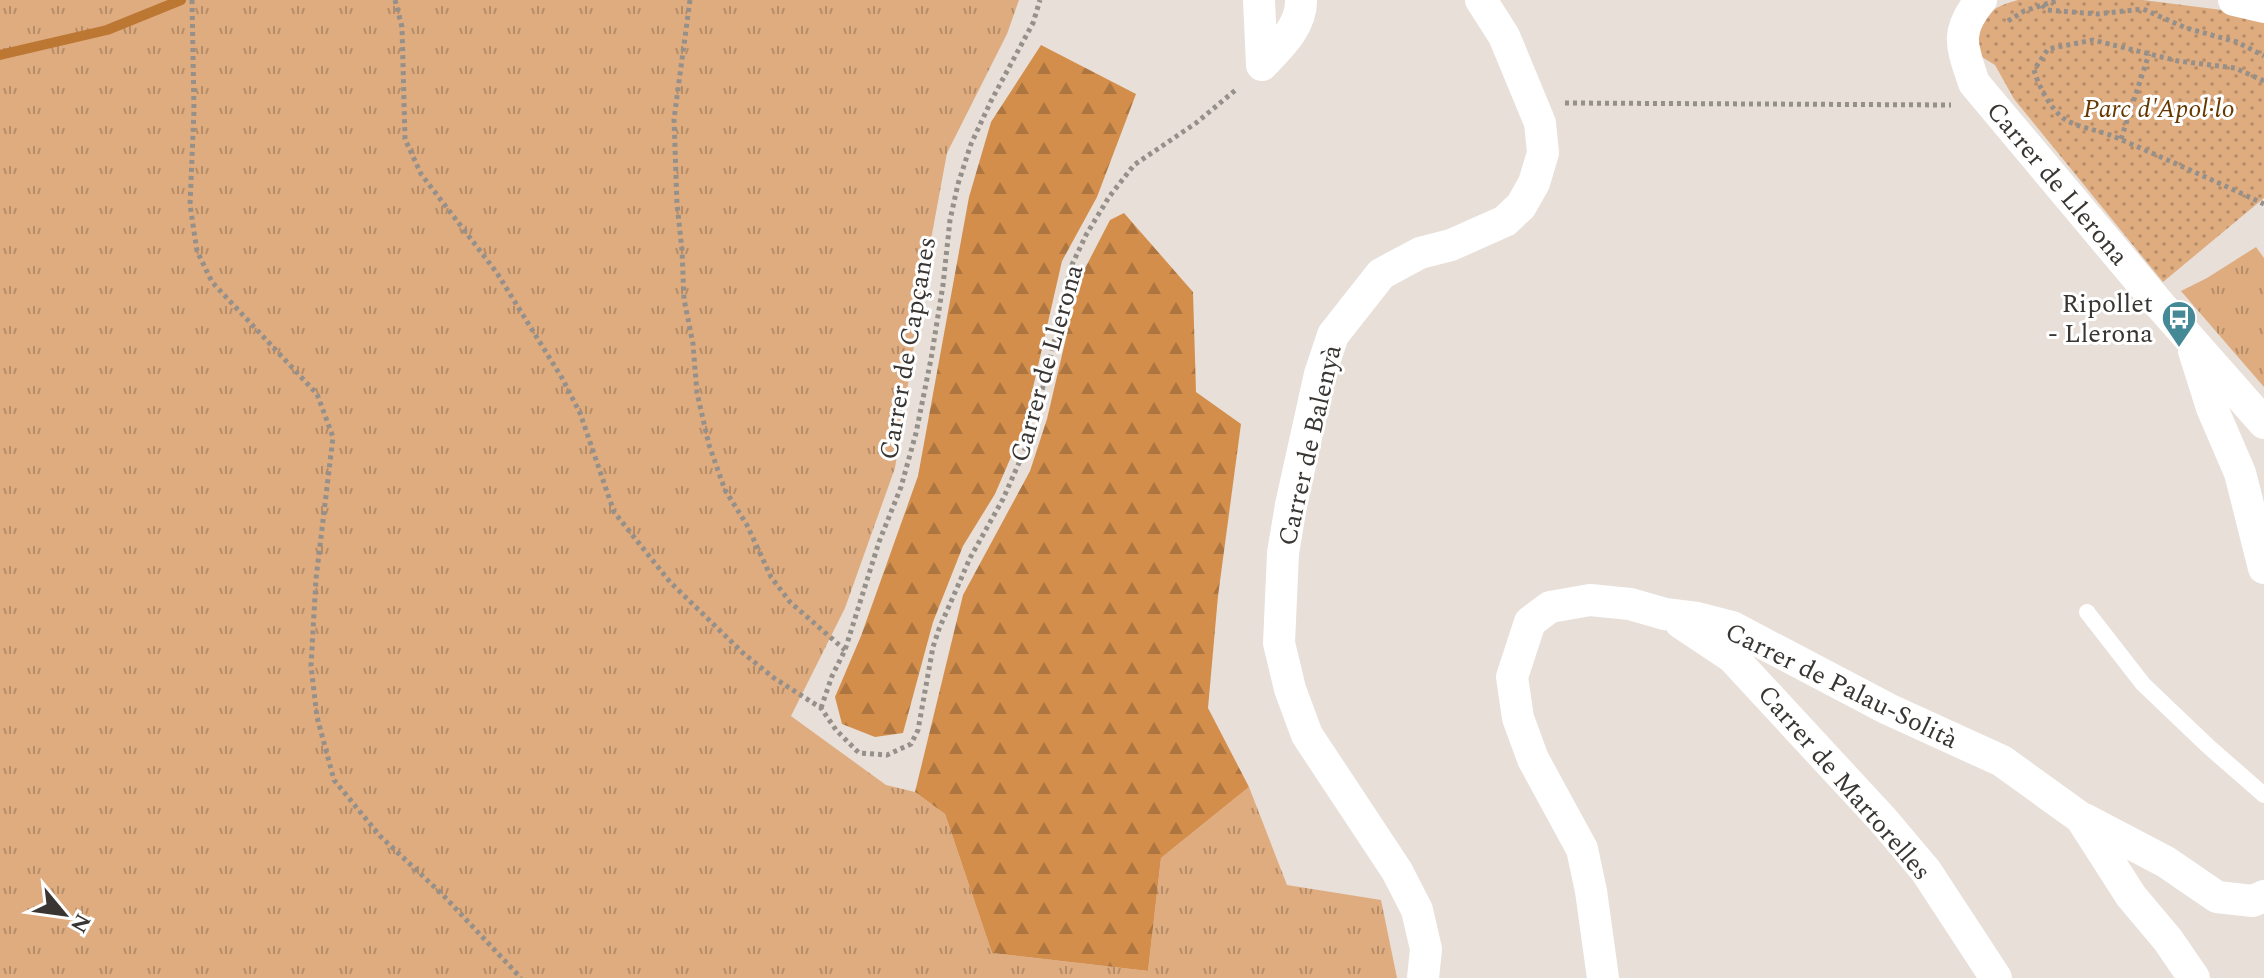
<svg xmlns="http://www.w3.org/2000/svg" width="2264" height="978" font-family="Spectral,serif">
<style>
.grass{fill:url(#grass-tufts)}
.forest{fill:url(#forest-firs)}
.park{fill:url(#park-dots)}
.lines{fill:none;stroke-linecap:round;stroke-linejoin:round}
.stream{stroke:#bc7733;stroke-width:10}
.path{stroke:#96908b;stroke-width:5;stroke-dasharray:4 4;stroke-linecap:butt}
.service{stroke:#fff;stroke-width:16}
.minor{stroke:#fff;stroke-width:32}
.labels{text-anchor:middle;stroke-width:6;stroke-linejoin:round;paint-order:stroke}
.park-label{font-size:26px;font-style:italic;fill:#673901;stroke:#fff}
.street-label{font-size:26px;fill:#383532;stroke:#fff}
.poi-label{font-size:26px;fill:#383532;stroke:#fff;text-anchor:end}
</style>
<defs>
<pattern id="grass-tufts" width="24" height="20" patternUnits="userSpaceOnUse" patternTransform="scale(2)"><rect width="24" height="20" fill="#dfac80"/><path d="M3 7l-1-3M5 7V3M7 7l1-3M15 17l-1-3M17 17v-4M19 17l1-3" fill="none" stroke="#b68d69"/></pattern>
<pattern id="forest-firs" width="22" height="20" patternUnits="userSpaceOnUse" patternTransform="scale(2)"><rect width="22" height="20" fill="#d48e4c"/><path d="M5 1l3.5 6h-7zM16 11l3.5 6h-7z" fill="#ad7540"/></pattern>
<pattern id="park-dots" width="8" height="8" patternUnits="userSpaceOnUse" patternTransform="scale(2)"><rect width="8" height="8" fill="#dfac80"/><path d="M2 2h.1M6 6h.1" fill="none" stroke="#b68d69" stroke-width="1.8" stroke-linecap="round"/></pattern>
</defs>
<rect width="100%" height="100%" fill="#e7dfd8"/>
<!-- grass -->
<path class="grass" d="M 0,0 L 1019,0 L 1007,34 L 947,153 L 927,261 L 895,468 L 845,608 L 791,716 L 886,785 L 915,792 L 945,814 L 992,953 L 1148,971 L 1161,858 L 1249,787 L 1287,885 L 1381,900 L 1397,978 L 0,978 Z
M 2256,247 L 2264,258 L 2264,387 L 2181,291 L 2207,278 Z"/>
<!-- forest -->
<path class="forest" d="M 1041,45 L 1136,94 L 1097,197 L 1062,261 L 1024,427 L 995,494 L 963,546 L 933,622 L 903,733 L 875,737 L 842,724 L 835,697 L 861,636 L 918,476 L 969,197 L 991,122 Z
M 1124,213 L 1193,292 L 1196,392 L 1241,424 L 1218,596 L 1208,708 L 1249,787 L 1161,858 L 1148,971 L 992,953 L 945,814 L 915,792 L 963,595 L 1030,471 L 1047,419 L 1080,278 L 1110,220 Z"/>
<!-- park -->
<path class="park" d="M 2018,0 L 2143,0 L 2222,10 L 2264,22 L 2264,198 L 2163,282 L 2014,99 L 1995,65 L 1977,54 C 1978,20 1984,9 2018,0 Z"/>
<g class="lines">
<!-- stream -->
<path class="stream" d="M 0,55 L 107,30 L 181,0"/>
<!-- path -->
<path class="path" d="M 192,0 L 194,110 L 190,205 L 197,251 L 212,282 L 317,394 L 333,437 L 316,579 L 311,666 L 317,717 L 334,780 L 380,836 L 442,894 L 521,978
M 395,0 L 402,27 L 405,139 L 421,174 L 497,273 L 562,378 L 580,413 L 614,512 L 670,582 L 743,653 L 774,678 L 821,708 L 836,730 L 859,753 L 887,755 L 911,744 L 918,730 L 933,647 L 939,629 L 970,558 L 1003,499 L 1030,438 L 1060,319 L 1070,269 L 1086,235 L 1109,197 L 1134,165 L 1196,123 L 1238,88
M 690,0 L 674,119 L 677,204 L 682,250 L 684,299 L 693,344 L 697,393 L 709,445 L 725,490 L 747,525 L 771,577 L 790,602 L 845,650
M 2042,5 L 2047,10 L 2097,14 L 2143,9 L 2186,28 L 2237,42 L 2264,56
M 2008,21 L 2024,11 L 2059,0
M 2264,81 L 2235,68 L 2178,61 L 2093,40 L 2048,49 L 2034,70 C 2038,85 2050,108 2063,118 C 2077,128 2099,130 2115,137 C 2166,159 2215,181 2264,204
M 1565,103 L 1951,105
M 2121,139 L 2149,54
M 821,708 L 832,676 L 845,650 L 879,542 L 901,487 L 916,433 L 931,359 L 943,285 L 950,220 L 958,184 L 971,144 L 991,101 L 1033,23 L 1040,0"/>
<!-- service -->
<path class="service" d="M 2087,612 L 2143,684 L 2209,747 L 2264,795"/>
<!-- minor -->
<path class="minor" d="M 1259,0 L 1262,65
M 1981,0 C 1954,32 1962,47 1974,83 L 2160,305 L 2264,423
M 2234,0 L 2264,7
M 1262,65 C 1279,47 1302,26 1301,0
M 2194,351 L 2212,408 L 2240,473 L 2264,568
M 1681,623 L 1732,657 L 1883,820 L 1926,871 L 1996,978
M 2084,819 L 2166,862 L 2217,897 L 2253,901 L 2264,896
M 1423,978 L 1426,949 L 1417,910 L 1397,871 L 1307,735 L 1290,689 L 1279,643 L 1283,553 L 1291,505 L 1320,374 L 1333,335 L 1381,274 L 1420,253 L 1451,245 L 1505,221 L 1521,206 L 1534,183 L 1543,153 L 1540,123 L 1504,36 L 1481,0
M 1603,978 L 1591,891 L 1582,849 L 1533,759 L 1518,718 L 1512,677 L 1530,622 L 1550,607 L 1590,600 L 1630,604 L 1665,614 L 1697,618 L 1732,627 L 1888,709 L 2002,761 L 2081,818 L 2131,896 L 2168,940 L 2194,978"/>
</g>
<!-- icons -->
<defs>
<symbol id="bus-pin" viewBox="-11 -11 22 30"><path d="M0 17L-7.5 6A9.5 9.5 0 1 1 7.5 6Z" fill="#458997" stroke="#fff"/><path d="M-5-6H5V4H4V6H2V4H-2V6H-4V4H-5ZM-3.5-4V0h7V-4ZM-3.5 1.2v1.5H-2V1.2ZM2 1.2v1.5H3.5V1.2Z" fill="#fff"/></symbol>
</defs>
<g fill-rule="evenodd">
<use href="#bus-pin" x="2159" y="298" width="40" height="54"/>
</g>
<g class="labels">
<!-- park labels -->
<g class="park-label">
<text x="2159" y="117">Parc d'Apol·lo</text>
</g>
<!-- street labels -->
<g class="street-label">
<text transform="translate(2058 183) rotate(50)" y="9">Carrer de Llerona</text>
<text transform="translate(907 348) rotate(-80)" y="9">Carrer de Capçanes</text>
<text transform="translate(1046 363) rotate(-74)" y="9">Carrer de Llerona</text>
<text transform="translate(1309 445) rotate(-77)" y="9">Carrer de Balenyà</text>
<text transform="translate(1842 685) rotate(26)" y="9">Carrer de Palau-Solità</text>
<text transform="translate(1845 782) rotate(49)" y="9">Carrer de Martorelles</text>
</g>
<!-- poi labels -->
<g class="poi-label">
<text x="2153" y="312">Ripollet<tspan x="2153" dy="30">- Llerona</tspan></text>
</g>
</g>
<!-- north arrow -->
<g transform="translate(64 914) rotate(119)" stroke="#ffffff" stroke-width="6" paint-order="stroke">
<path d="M0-6L14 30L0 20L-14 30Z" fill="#383532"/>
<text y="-12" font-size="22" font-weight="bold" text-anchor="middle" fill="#383532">N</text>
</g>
</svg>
